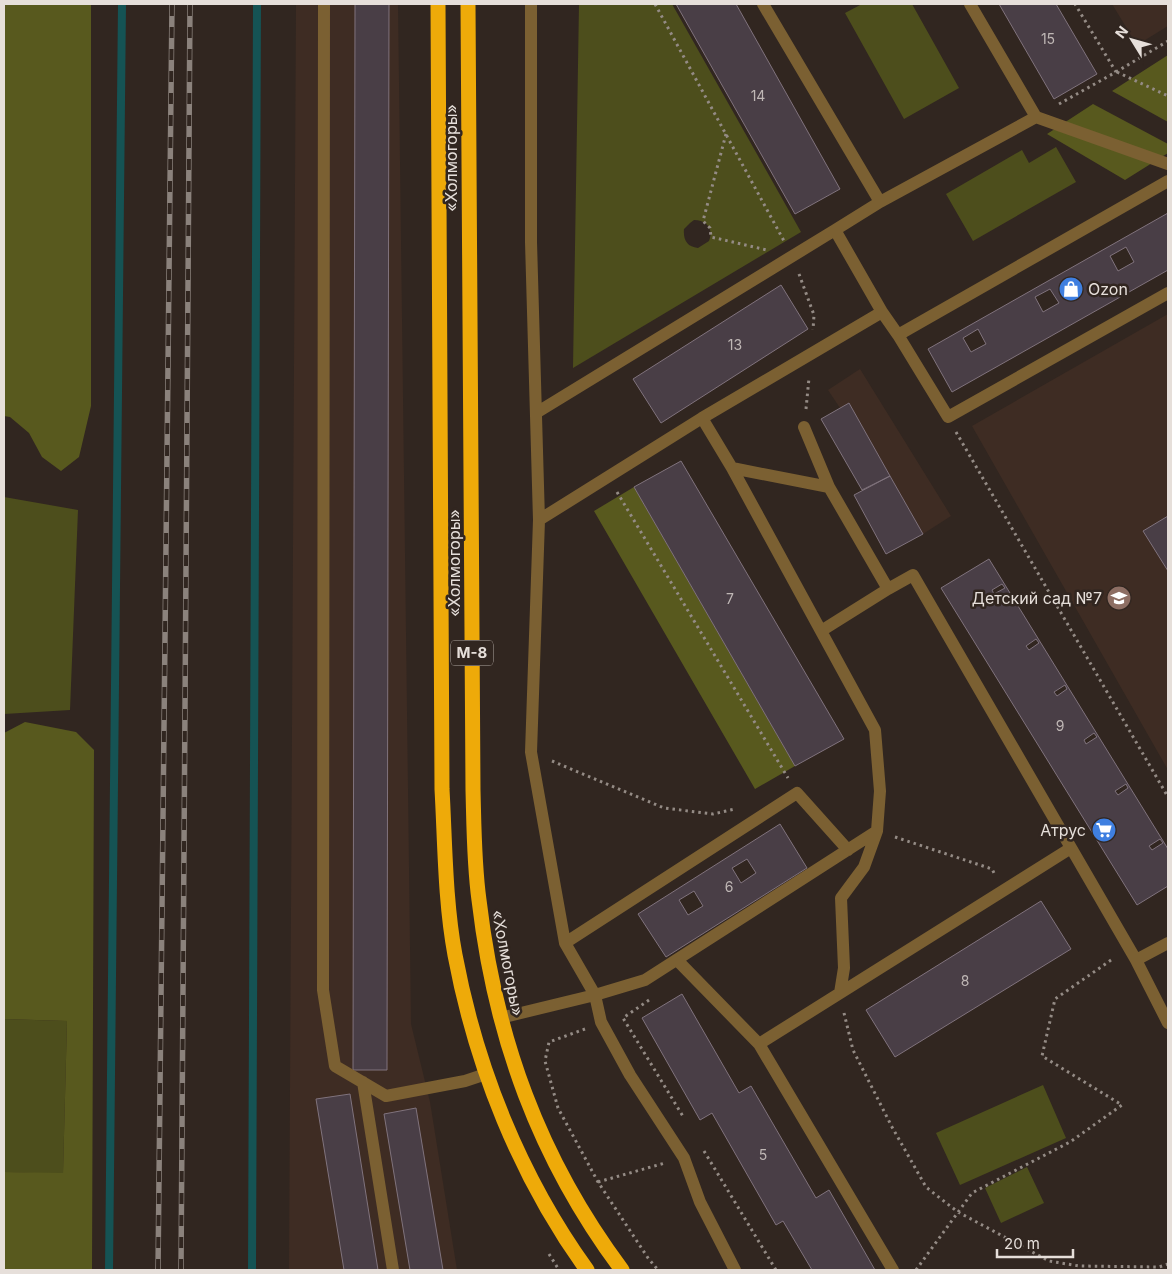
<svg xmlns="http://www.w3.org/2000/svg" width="1172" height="1274" font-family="Inter,sans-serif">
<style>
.built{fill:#3e2c23}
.green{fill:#4d4e1c;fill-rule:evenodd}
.forest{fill:#58591e}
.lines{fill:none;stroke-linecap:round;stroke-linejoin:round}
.stream{stroke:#155354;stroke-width:8}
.building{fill:#493e46;stroke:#80737d;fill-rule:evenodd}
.path{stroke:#948b85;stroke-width:3;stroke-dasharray:2.5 4;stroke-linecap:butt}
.minor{stroke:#7b6032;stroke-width:12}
.highway{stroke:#eeaa09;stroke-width:15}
.rail-casing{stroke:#8b827c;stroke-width:5.5}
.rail{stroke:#312620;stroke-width:4;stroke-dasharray:11;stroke-linecap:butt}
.labels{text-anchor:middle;stroke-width:5;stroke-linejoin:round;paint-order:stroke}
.number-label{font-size:14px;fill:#bfb7b5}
.shield{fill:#312620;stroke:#b0a8a2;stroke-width:1}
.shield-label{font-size:15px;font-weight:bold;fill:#e6dfda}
.street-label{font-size:16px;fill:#e6dfda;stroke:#312620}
.poi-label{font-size:16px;fill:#e6dfda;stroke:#312620;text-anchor:end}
</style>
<rect width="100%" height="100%" fill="#312620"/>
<!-- built -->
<path class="built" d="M 296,4 L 398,4 L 411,1024 L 430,1102 L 457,1270 L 289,1270 Z
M 1112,4 L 1168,4 L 1168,26 L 1137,45 Z
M 1168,314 L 1168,770 L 972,426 Z
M 860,369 L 951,516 L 923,534 L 849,403 L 840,408 L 828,390 Z"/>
<!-- green -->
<path class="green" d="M 579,4 L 672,4 L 801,232 L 573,368 ZM 694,220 C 707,220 714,229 709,241 L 698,248 C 687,247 683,240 684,229 L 690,223 Z
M 862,4 L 912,4 L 959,88 L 904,119 L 845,13 Z
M 1056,147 L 1076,182 L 973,241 L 946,194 L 1022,150 L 1029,163 Z
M 4,497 L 78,510 L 70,710 L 4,714 Z
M 4,1019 L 67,1021 L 63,1174 L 4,1172 Z
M 1043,1085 L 1066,1138 L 960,1185 L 936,1133 Z
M 1027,1167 L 1044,1203 L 1001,1223 L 985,1188 Z"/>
<!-- forest -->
<path class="forest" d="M 4,4 L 91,4 L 91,406 L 79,457 L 61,471 L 42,457 L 29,433 L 10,417 L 4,416 Z
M 1168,55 L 1168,122 L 1112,91 Z
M 1093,104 L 1168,144 L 1168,153 L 1125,180 L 1047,134 Z
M 634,487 L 795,766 L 755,789 L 594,511 Z
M 25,722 L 76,732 L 94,750 L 92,1270 L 4,1270 L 4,1172 L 63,1173 L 67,1021 L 4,1019 L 4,733 Z"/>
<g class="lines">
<!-- stream -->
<path class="stream" d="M 109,1270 L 122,4
M 252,1270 L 257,4"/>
</g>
<!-- building -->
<path class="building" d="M 355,4 L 389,4 L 387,1070 L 353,1070 Z
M 676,4 L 736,4 L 840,189 L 795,214 Z
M 999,4 L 1056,4 L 1097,74 L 1054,99 Z
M 1168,213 L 1168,270 L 952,392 L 928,349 ZM 1126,247 L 1134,262 L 1118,271 L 1110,256 ZM 1050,289 L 1059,303 L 1043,312 L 1035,297 ZM 978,329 L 986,344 L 971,352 L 963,338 Z
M 781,285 L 808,329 L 661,423 L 633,379 Z
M 849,403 L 890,476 L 862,490 L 821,419 Z
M 681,461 L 844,739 L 795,766 L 634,487 Z
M 890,476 L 923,534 L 886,554 L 854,495 Z
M 1168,516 L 1168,571 L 1143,531 Z
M 989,559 L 1168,849 L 1168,886 L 1137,905 L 941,588 ZM 1002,584 L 1005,588 L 994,594 L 992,590 ZM 1036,639 L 1039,643 L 1029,650 L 1026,646 ZM 1065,685 L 1067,689 L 1057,696 L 1054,692 ZM 1094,733 L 1097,737 L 1086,744 L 1084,740 ZM 1126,784 L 1128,788 L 1118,795 L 1115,791 ZM 1160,839 L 1163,843 L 1152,850 L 1149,846 Z
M 780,824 L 807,868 L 666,957 L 638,914 ZM 747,859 L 756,873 L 741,883 L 732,868 ZM 694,891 L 703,906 L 688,915 L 679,900 Z
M 1041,901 L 1071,949 L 895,1057 L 866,1010 Z
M 682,994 L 739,1093 L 751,1086 L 816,1198 L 829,1190 L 875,1270 L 812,1270 L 783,1221 L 776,1225 L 712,1113 L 700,1120 L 642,1018 Z
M 350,1094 L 378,1270 L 344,1270 L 316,1099 Z
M 416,1108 L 443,1270 L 410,1270 L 384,1114 Z"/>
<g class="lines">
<!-- path -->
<path class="path" d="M 655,4 L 784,241
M 1116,72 L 1168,41
M 1117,72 L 1168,96
M 1059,104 L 1116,72 L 1075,4
M 726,134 L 703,221 L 710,228 L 711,237 L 767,250
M 799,274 L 814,315 L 813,330
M 806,409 L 809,378
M 956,432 L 1168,797
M 617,492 L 788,778
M 552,761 L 664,808 L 713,814 L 735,809
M 895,837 L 992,869 L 995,875
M 649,1000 L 623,1018 L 684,1118
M 844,1013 L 853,1050 L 892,1127 L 926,1187 L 936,1195 L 958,1212 L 1049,1261 L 1079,1266 L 1159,1267 L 1168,1264
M 585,1029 L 549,1042 L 545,1061 L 558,1108 L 598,1182 L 648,1258 L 658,1270
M 704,1151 L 776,1270
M 598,1182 L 665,1163
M 549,1254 L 559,1270
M 916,1270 L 972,1193 L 1070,1142 L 1122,1105 L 1042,1056 L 1055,999 L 1114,958"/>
<!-- minor -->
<path class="minor" d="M 324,4 L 323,990 L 335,1066 L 386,1096 L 465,1081 L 486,1074
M 531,4 L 531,242 L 539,520 L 531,752 L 565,943 L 595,995 L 601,1022 L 630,1075 L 684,1158 L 700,1202 L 735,1270
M 763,4 L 880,202 L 835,230
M 970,4 L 1036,117 L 1168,164
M 1168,181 L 898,335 L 948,417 L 1168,293
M 880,202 L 1036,117
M 882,312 L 898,335
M 536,413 L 835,230 L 882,312 L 702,418 L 539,520
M 702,418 L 732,468 L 829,487
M 804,427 L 829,487 L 888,589 L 913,575 L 1136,960
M 732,468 L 875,730 L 880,791 L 877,831 L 864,867 L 841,898 L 844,968 L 840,993
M 821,631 L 888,589
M 565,943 L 797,793 L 848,850
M 1168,943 L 1136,960 L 1168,1023
M 677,960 L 759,1044
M 500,1018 L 595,995 L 645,980 L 877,831
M 363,1082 L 393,1270
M 893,1270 L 759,1044 L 1071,848"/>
<!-- highway -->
<path class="highway" d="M 438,4 L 442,789 C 445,842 445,902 455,955 C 476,1067 520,1177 587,1270
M 468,4 L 473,790 C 474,827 474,864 479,900 C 495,1037 539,1159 622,1270"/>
<defs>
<path id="rail" d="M 158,1270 L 172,4
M 181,1270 L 190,4"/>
</defs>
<!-- rail casing -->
<use href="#rail" class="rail-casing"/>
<!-- rail -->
<use href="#rail" class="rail"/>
</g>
<!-- icons -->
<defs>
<symbol id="shop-disc" viewBox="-11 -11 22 22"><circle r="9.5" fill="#3f7fe0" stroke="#312620"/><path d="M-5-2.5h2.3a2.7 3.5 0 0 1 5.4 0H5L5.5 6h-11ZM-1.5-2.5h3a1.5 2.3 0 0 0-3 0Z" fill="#fff"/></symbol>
<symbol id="school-disc" viewBox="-11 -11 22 22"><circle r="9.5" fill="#8d6e63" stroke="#312620"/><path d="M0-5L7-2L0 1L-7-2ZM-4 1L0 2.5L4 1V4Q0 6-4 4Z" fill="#fff"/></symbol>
<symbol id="supermarket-disc" viewBox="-11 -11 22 22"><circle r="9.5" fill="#3f7fe0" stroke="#312620"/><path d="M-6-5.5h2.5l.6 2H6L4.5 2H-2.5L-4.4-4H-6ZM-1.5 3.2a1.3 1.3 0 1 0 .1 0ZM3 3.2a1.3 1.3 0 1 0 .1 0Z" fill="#fff"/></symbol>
</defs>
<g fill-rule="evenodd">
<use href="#shop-disc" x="1057" y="275" width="28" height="28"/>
<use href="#school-disc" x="1105" y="584" width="28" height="28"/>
<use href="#supermarket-disc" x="1090" y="816" width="28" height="28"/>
</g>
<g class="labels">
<!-- number labels -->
<g class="number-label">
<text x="1048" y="44">15</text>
<text x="758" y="101">14</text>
<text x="735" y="350">13</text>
<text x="730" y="604">7</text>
<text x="1060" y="731">9</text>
<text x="729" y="892">6</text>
<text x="965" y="986">8</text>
<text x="763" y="1160">5</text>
</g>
<!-- shield labels -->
<rect class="shield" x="451" y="640.5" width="42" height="25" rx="4"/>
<g class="shield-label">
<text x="472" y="658">М-8</text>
</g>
<!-- street labels -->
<g class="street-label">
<text transform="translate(451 158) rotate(-90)" y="6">«Холмогоры»</text>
<text transform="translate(454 563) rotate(-90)" y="6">«Холмогоры»</text>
<text transform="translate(508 963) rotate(79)" y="6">«Холмогоры»</text>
</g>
<!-- poi labels -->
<g class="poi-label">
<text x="1088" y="295" text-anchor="start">Ozon</text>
<text x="1102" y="604">Детский сад №7</text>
<text x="1086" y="836">Атрус</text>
</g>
</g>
<!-- border -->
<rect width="1172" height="1274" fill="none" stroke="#e6dfda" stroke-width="10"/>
<!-- north arrow -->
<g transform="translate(1132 40) rotate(307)" stroke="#312620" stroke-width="4" paint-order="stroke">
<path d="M0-4L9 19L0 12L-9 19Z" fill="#e6dfda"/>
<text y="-8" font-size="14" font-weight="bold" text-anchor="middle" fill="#e6dfda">N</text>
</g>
<!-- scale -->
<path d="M997 1249v8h76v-8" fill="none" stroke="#e6dfda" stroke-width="2.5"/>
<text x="1004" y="1249" font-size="15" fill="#e6dfda" stroke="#312620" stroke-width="4" paint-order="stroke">20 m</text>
</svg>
